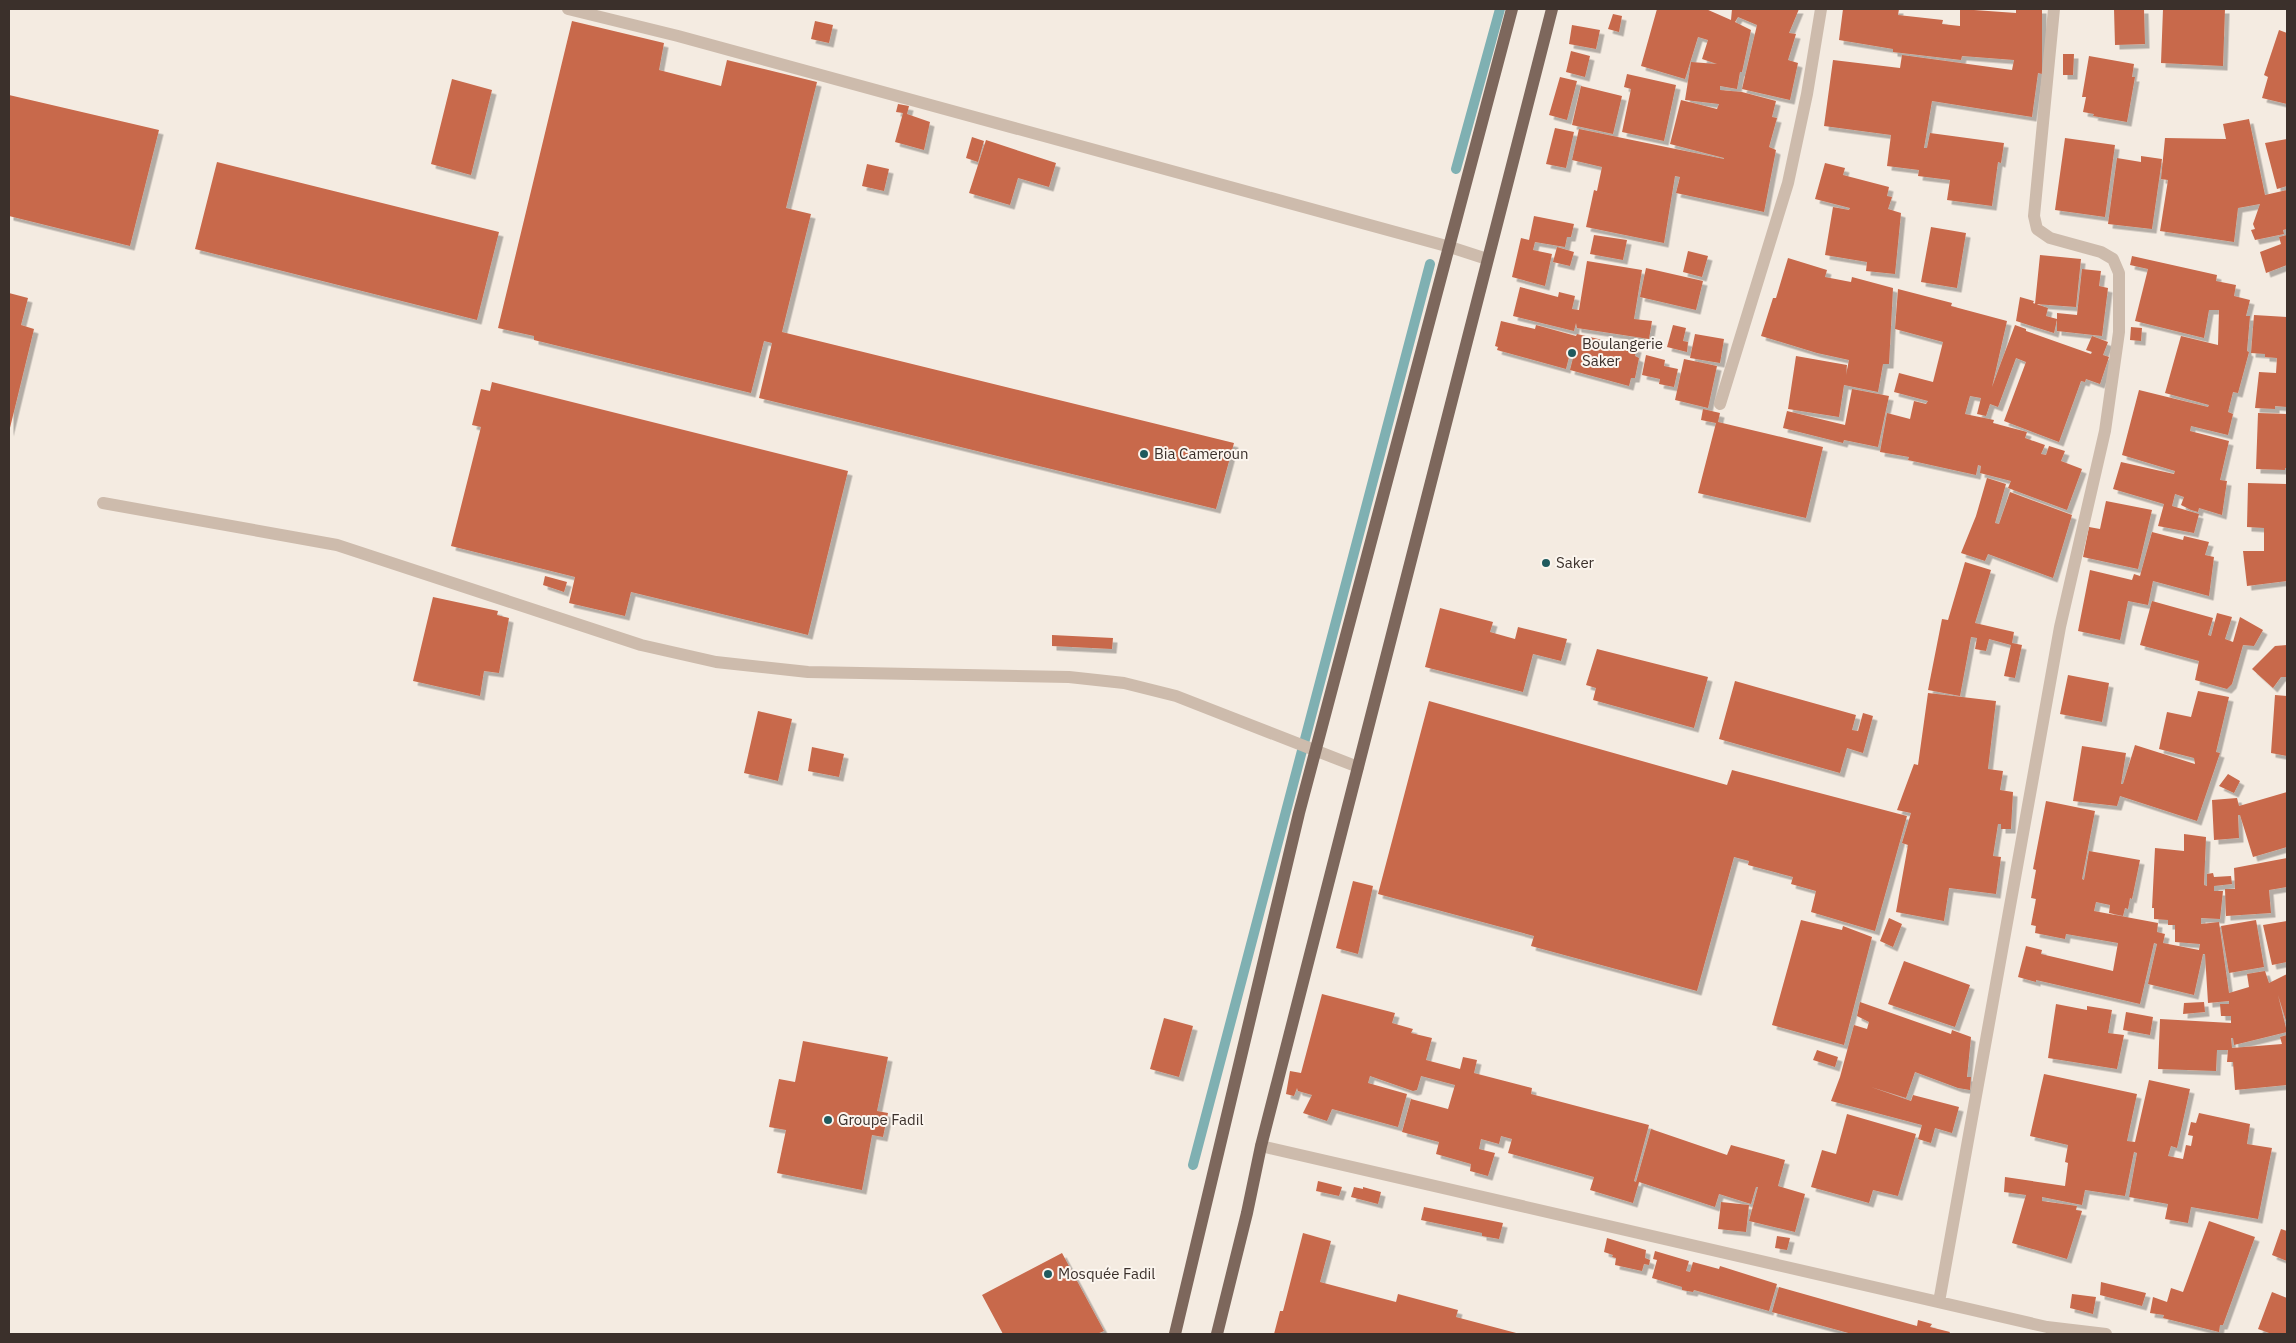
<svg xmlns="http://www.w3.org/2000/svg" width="2296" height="1343" font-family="'IBM Plex Sans',sans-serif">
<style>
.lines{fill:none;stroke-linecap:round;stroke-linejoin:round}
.stream{stroke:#7fb0b2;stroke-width:10}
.building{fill:#c8694b;filter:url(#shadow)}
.minor{stroke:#cdbbac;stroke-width:12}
.major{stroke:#7d675c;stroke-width:12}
.poi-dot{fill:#1f5a5e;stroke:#fbf5ee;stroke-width:2}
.labels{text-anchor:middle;stroke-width:4;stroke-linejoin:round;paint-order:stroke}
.poi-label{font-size:15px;fill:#3b302b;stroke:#fbf5ee;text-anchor:start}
</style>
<defs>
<filter id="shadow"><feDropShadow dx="4.5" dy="4.5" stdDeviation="0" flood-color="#0004"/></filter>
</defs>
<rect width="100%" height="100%" fill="#f4ebe1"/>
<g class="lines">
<!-- stream -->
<path class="stream" d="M 1456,169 L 1500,9
M 1193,1165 L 1430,264"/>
</g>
<!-- building -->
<path class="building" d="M 1657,9 L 1706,9 L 1731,20 L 1732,9 L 1799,9 L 1789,33 L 1796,34 L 1788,60 L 1798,63 L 1790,100 L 1742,89 L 1757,25 L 1738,17 L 1735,22 L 1751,30 L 1742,72 L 1740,72 L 1737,89 L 1720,86 L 1720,90 L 1742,92 L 1776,101 L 1772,117 L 1777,118 L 1769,147 L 1776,150 L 1764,212 L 1676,193 L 1680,177 L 1675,176 L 1664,243 L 1586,227 L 1594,190 L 1597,191 L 1602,167 L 1572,160 L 1579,129 L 1724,159 L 1724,158 L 1670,144 L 1681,100 L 1717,109 L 1719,104 L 1685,100 L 1691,62 L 1717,64 L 1702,59 L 1708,40 L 1698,37 L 1685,79 L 1641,66 Z
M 1843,9 L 1899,9 L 1898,15 L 1943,20 L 1942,24 L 1960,26 L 1960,9 L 2016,13 L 2016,9 L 2042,9 L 2042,74 L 2038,73 L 2032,117 L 1932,101 L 1924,148 L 1927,148 L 1930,133 L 2004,143 L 2001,163 L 1998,162 L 1992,206 L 1947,200 L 1950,180 L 1918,176 L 1919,170 L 1887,166 L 1891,135 L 1824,126 L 1833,60 L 1900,68 L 1902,55 L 2012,70 L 2014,60 L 1962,56 L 1961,60 L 1893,52 L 1893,49 L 1839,40 Z
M 2114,9 L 2144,9 L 2145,44 L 2115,45 Z
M 2163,9 L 2225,9 L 2223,66 L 2161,63 Z
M 1613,14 L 1622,16 L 1619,32 L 1608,29 Z
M 572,21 L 664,43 L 659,70 L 721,86 L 727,60 L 817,82 L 786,208 L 811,214 L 782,332 L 1234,443 L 1216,509 L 759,398 L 772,343 L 764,341 L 751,393 L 534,340 L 534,336 L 498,328 Z
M 815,21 L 833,25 L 829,43 L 811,39 Z
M 1572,25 L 1600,30 L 1596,49 L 1569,44 Z
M 2279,30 L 2287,33 L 2287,104 L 2262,98 L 2268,77 L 2264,75 Z
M 1571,51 L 1590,56 L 1585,77 L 1566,72 Z
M 2063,54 L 2074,54 L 2073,75 L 2063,75 Z
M 2089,56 L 2134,64 L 2132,77 L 2135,77 L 2127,122 L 2093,116 L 2094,114 L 2083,112 L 2086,97 L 2082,97 Z
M 1627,74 L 1676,85 L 1664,141 L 1622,132 L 1631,89 L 1624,87 Z
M 1560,77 L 1577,81 L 1567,120 L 1549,115 Z
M 452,79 L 492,90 L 471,175 L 431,164 Z
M 1581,86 L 1622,96 L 1613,134 L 1572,125 Z
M 9,95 L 159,130 L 130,246 L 9,216 Z
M 898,104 L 909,106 L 907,114 L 930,122 L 924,150 L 895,142 L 903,113 L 896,112 Z
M 2249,119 L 2265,195 L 2287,190 L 2287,229 L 2283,230 L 2284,234 L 2255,240 L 2251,230 L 2255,229 L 2253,224 L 2260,204 L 2238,208 L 2234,242 L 2160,231 L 2168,180 L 2161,179 L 2165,138 L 2226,139 L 2223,124 Z
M 1555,128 L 1574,132 L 1566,168 L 1546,164 Z
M 972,137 L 984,141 L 978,162 L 966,158 Z
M 2065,138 L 2115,145 L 2105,217 L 2055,210 Z
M 2287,139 L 2287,186 L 2277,189 L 2265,143 Z
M 986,140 L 1056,163 L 1049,187 L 1018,178 L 1010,205 L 969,193 Z
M 2141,156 L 2162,159 L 2152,229 L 2108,224 L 2117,158 L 2141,162 Z
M 217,162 L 499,232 L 477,320 L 195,249 Z
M 1825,163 L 1845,168 L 1843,175 L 1889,187 L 1887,196 L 1892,197 L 1888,209 L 1901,213 L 1895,274 L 1866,271 L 1867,262 L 1825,255 L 1833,207 L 1849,210 L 1850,208 L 1815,199 Z
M 867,164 L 889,169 L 884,191 L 862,186 Z
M 1534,216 L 1574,224 L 1571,237 L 1567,237 L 1565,247 L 1535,242 L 1533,250 L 1552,254 L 1545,286 L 1512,277 L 1521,238 L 1529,240 Z
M 1931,227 L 1966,233 L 1957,288 L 1921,282 Z
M 1594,235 L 1627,240 L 1623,260 L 1590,254 Z
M 2287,235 L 2287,265 L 2266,273 L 2260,252 L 2281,244 L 2279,237 Z
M 1557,247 L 1574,252 L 1570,266 L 1553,262 Z
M 1688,251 L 1708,256 L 1702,277 L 1683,272 Z
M 2040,255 L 2081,259 L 2076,307 L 2035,304 Z
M 2132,256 L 2217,275 L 2216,281 L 2236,285 L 2234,296 L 2250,300 L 2246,316 L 2250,316 L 2247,351 L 2249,352 L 2238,393 L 2233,392 L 2228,412 L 2233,414 L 2228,435 L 2191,426 L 2190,431 L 2229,441 L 2220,480 L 2227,481 L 2222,515 L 2199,508 L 2198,512 L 2191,510 L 2181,505 L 2184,497 L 2175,494 L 2172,506 L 2199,514 L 2194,533 L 2158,526 L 2164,504 L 2113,489 L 2121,462 L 2174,474 L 2175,471 L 2122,455 L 2139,390 L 2208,407 L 2209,405 L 2165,393 L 2181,336 L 2218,345 L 2219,310 L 2209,310 L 2204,338 L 2135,321 L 2148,269 L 2130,265 Z
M 1788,258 L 1827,270 L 1825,277 L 1851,282 L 1852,277 L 1893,288 L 1889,364 L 1883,364 L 1878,392 L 1844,385 L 1839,417 L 1788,409 L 1796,356 L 1847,365 L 1846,375 L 1849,360 L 1817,353 L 1761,336 L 1773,298 L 1776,298 Z
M 1587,261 L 1642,270 L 1634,319 L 1652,321 L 1649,339 L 1577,328 L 1576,323 L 1574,331 L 1513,316 L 1520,287 L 1558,297 L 1559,292 L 1575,296 L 1572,309 L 1579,310 Z
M 1646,268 L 1703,281 L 1696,310 L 1640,297 Z
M 2082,269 L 2101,271 L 2099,286 L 2108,288 L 2102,336 L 2057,331 L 2057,320 L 2054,333 L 2016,321 L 2020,297 L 2034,301 L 2033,303 L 2048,308 L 2046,316 L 2057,319 L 2057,313 L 2077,315 Z
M 1898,289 L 1952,303 L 1951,306 L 2007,321 L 1992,387 L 2015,325 L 2026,329 L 2026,331 L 2091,354 L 2092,352 L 2086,350 L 2092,336 L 2108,342 L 2103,355 L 2109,357 L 2100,384 L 2086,379 L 2085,382 L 2081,381 L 2059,442 L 2004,421 L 2026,362 L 2016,358 L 1998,407 L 1990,404 L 1986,416 L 1977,414 L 1981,398 L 1970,396 L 1965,414 L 1994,420 L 1993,423 L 2027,432 L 2025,438 L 2045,445 L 2041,454 L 2046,455 L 2049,446 L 2065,451 L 2061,461 L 2082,469 L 2067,510 L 2008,488 L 2011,481 L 1980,473 L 1981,466 L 1978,465 L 1976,475 L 1908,460 L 1909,457 L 1880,452 L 1887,413 L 1910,419 L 1914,401 L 1926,404 L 1928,401 L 1894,392 L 1899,373 L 1933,382 L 1943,342 L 1895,329 Z
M 9,293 L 28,298 L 21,325 L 34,329 L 9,432 Z
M 2254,315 L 2287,317 L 2287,407 L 2275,406 L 2275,409 L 2255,408 L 2259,372 L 2276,373 L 2277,358 L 2265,357 L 2265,354 L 2251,353 Z
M 1501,321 L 1535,329 L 1536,325 L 1576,336 L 1577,334 L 1637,348 L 1635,356 L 1639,358 L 1635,378 L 1631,378 L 1629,386 L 1570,370 L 1573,358 L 1569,357 L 1566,369 L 1497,350 L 1498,347 L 1495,346 Z
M 1673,325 L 1686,328 L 1683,341 L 1688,342 L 1687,352 L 1667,347 Z
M 2131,327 L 2142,328 L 2141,341 L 2130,340 Z
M 1695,334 L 1724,339 L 1720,363 L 1690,358 Z
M 1646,355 L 1665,360 L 1664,366 L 1678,369 L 1674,387 L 1659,384 L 1660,379 L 1642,375 Z
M 1684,359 L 1717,366 L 1708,408 L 1675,400 Z
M 492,382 L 848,471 L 808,635 L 631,592 L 625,616 L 569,603 L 575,577 L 451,546 L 481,427 L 472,425 L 481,389 L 490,391 Z
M 1852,389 L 1889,396 L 1878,447 L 1844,440 L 1843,443 L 1783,428 L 1787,411 L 1845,425 Z
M 1703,409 L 1720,413 L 1718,422 L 1823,447 L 1806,518 L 1698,493 L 1716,423 L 1701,420 Z
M 2258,413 L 2287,414 L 2287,468 L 2285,468 L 2285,470 L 2256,469 Z
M 1987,478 L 2006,484 L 1995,523 L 1999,524 L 2010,492 L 2072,515 L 2053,578 L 1988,554 L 1985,561 L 1961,553 L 1976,516 Z
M 2248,483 L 2287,484 L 2287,581 L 2247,586 L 2243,551 L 2264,551 L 2264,528 L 2247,527 Z
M 2106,501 L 2152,510 L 2138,569 L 2083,557 L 2089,527 L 2100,529 Z
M 2152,532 L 2183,540 L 2184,536 L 2209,542 L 2205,555 L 2214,557 L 2209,596 L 2153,581 L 2148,605 L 2128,601 L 2120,640 L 2078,631 L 2090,570 L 2132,580 L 2134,574 L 2140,576 Z
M 1965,562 L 1991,570 L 1975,623 L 2014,632 L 2012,643 L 2022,645 L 2015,678 L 2004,676 L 2011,645 L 1989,639 L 1986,651 L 1975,649 L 1977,638 L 1971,637 L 1960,696 L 1928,690 L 1942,619 L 1948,620 Z
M 545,576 L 567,582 L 564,592 L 543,585 Z
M 433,597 L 498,611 L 497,615 L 509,618 L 499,673 L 484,671 L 480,696 L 413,681 Z
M 2152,601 L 2213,618 L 2208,635 L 2211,636 L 2217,613 L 2232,617 L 2225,639 L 2233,642 L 2240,617 L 2263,630 L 2254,646 L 2243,645 L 2232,684 L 2227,689 L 2195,680 L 2199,661 L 2140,645 Z
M 1440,608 L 1493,622 L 1490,632 L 1515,639 L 1518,627 L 1567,639 L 1561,661 L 1533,654 L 1523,692 L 1425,667 Z
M 1052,635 L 1113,638 L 1112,649 L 1052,646 Z
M 2287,645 L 2287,677 L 2281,677 L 2273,688 L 2252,669 L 2275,646 Z
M 1597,649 L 1708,677 L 1694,728 L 1593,700 L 1596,688 L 1586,685 Z
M 2068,675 L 2109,683 L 2102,722 L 2060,714 Z
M 1735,681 L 1856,715 L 1852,730 L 1858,731 L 1863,713 L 1873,716 L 1863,753 L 1847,748 L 1840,773 L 1719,739 Z
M 2198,691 L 2229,697 L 2216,752 L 2220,753 L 2197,821 L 2120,796 L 2117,806 L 2073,801 L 2082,746 L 2126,753 L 2121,784 L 2123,784 L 2135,745 L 2195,764 L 2194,758 L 2159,749 L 2167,712 L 2191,717 Z
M 1928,693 L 1996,701 L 1988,769 L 2003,771 L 2000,790 L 2013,792 L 2011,829 L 2001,829 L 2001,824 L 1998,824 L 1993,856 L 2001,857 L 1996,894 L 1949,888 L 1944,921 L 1896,912 L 1908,845 L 1902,843 L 1911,813 L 1897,810 L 1914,764 L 1918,765 Z
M 2275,695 L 2287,696 L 2287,756 L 2271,753 Z
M 1429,701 L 1727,785 L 1732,770 L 1907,816 L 1875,931 L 1811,912 L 1816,891 L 1791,884 L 1793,877 L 1748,865 L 1749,861 L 1734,857 L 1697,991 L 1531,946 L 1534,936 L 1378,894 Z
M 758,711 L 792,719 L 778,781 L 744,773 Z
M 812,747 L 844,754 L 839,777 L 808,771 Z
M 2228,774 L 2240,781 L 2234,793 L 2219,786 Z
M 2287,792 L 2287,847 L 2253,857 L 2240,815 L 2238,815 L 2239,838 L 2214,840 L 2212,800 L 2237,798 L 2239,806 Z
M 2046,801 L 2095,811 L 2082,879 L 2084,880 L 2089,851 L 2140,860 L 2132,899 L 2130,898 L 2128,909 L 2125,908 L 2123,916 L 2109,913 L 2110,905 L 2096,902 L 2094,911 L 2158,923 L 2157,932 L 2165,934 L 2163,943 L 2199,950 L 2200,944 L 2175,942 L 2175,925 L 2168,925 L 2168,920 L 2154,919 L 2154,908 L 2152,908 L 2155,848 L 2184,851 L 2184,834 L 2206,837 L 2204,885 L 2207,886 L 2207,874 L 2213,873 L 2214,877 L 2231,876 L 2232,884 L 2214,886 L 2214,891 L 2223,891 L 2220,919 L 2201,918 L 2201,924 L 2219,922 L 2229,993 L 2249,987 L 2247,974 L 2265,971 L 2269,983 L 2287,974 L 2287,1024 L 2278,995 L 2287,1032 L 2234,1045 L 2233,1038 L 2231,1038 L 2232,1048 L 2282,1044 L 2280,1037 L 2287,1035 L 2287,1085 L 2235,1090 L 2233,1062 L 2227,1062 L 2228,1050 L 2217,1050 L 2216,1071 L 2158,1069 L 2160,1019 L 2231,1023 L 2231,1016 L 2221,1016 L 2220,1004 L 2229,1004 L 2229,1001 L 2208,1003 L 2205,954 L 2203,954 L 2194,995 L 2148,984 L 2157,944 L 2154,943 L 2140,1004 L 2036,980 L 2036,982 L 2018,977 L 2026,946 L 2042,950 L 2041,954 L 2113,971 L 2118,943 L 2066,934 L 2065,939 L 2035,933 L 2036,926 L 2031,925 L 2036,899 L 2031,898 L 2036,870 L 2033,869 Z
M 2287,858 L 2287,887 L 2269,890 L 2271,913 L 2226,916 L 2225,889 L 2235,889 L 2234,868 Z
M 1353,881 L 1373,886 L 1358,954 L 1336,948 Z
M 1889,918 L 1902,924 L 1893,947 L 1880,941 Z
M 1801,920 L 1842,930 L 1843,926 L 1872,937 L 1844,1045 L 1772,1025 Z
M 2256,920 L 2264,967 L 2229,973 L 2221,926 Z
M 2287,921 L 2287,962 L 2272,965 L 2263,925 Z
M 1904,961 L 1970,985 L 1955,1027 L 1888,1004 Z
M 1322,994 L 1395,1013 L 1392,1023 L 1413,1029 L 1411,1033 L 1432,1038 L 1426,1060 L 1460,1069 L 1463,1057 L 1477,1060 L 1474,1073 L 1532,1088 L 1531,1094 L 1649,1125 L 1634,1181 L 1636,1182 L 1651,1129 L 1727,1155 L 1731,1145 L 1785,1160 L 1778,1186 L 1805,1194 L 1795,1232 L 1749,1221 L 1758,1187 L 1756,1187 L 1751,1204 L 1719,1194 L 1715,1207 L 1639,1182 L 1633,1203 L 1590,1190 L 1594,1177 L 1508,1153 L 1512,1139 L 1501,1136 L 1499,1144 L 1481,1139 L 1479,1149 L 1495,1153 L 1488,1176 L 1470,1171 L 1471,1164 L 1436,1154 L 1439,1142 L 1402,1132 L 1411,1099 L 1448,1109 L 1455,1085 L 1421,1076 L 1417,1090 L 1413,1091 L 1370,1076 L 1368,1083 L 1407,1094 L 1398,1127 L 1332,1109 L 1327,1121 L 1303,1113 L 1312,1095 L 1298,1091 L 1297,1088 L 1294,1096 L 1286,1094 L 1290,1071 L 1301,1073 Z
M 1860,1002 L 1951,1034 L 1952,1030 L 1971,1037 L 1967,1077 L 1971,1077 L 1970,1090 L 1958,1088 L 1915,1072 L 1906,1098 L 1871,1087 L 1911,1101 L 1913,1095 L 1959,1107 L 1952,1133 L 1935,1128 L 1931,1143 L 1918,1139 L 1922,1125 L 1831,1101 L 1840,1077 L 1854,1025 L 1867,1029 L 1869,1022 L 1857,1016 Z
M 2204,1002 L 2205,1012 L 2183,1014 L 2184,1003 Z
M 2056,1004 L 2087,1010 L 2087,1006 L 2112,1010 L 2108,1033 L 2124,1035 L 2117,1069 L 2048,1058 Z
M 2126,1012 L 2153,1017 L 2150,1035 L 2123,1030 Z
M 1164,1018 L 1193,1026 L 1179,1077 L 1150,1069 Z
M 803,1041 L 888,1057 L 877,1111 L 888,1113 L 883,1137 L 872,1135 L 862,1190 L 777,1173 L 786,1130 L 769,1127 L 779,1079 L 795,1082 Z
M 1817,1050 L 1838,1057 L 1835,1067 L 1813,1060 Z
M 2044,1074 L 2137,1094 L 2127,1141 L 2135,1142 L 2149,1080 L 2190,1089 L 2177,1148 L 2171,1146 L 2168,1156 L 2183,1159 L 2186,1145 L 2191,1146 L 2193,1136 L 2188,1135 L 2191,1122 L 2196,1123 L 2199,1113 L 2250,1124 L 2247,1144 L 2272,1148 L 2258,1219 L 2191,1207 L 2188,1223 L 2165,1219 L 2168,1204 L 2129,1197 L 2137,1153 L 2134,1152 L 2125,1196 L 2085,1190 L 2082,1205 L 2042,1197 L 2042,1201 L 2077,1206 L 2076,1210 L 2082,1211 L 2067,1259 L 2012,1243 L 2026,1195 L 2004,1192 L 2005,1177 L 2065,1186 L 2068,1163 L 2065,1162 L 2068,1145 L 2030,1136 Z
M 1847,1114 L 1916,1134 L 1898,1196 L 1873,1190 L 1869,1203 L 1811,1187 L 1822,1150 L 1836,1154 Z
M 1318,1181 L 1342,1187 L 1339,1196 L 1316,1191 Z
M 1354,1187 L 1363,1189 L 1363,1187 L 1381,1192 L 1378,1204 L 1351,1197 Z
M 1721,1202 L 1749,1205 L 1746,1232 L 1718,1229 Z
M 1424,1207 L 1503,1223 L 1499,1239 L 1482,1236 L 1482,1233 L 1421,1220 Z
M 2209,1221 L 2255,1237 L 2223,1325 L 2220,1325 L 2219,1332 L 2163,1318 L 2164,1315 L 2150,1313 L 2153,1297 L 2167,1302 L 2171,1288 L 2183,1292 Z
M 2281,1229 L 2287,1231 L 2287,1261 L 2272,1255 Z
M 1303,1233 L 1331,1241 L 1320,1282 L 1396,1302 L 1398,1294 L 1458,1310 L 1456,1317 L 1520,1334 L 1274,1334 L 1280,1311 L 1283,1311 Z
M 1777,1236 L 1790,1238 L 1787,1250 L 1775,1248 Z
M 1607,1238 L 1646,1250 L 1645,1258 L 1650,1260 L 1649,1265 L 1644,1264 L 1642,1271 L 1615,1265 L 1616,1258 L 1612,1257 L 1613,1255 L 1604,1252 Z
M 1655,1251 L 1689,1261 L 1686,1271 L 1690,1272 L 1693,1262 L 1719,1269 L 1720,1266 L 1777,1284 L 1769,1311 L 1694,1290 L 1693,1292 L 1682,1290 L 1682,1287 L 1652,1278 L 1657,1260 L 1653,1259 Z
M 1062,1253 L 1104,1331 L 1097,1334 L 1003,1334 L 982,1295 Z
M 2101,1282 L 2146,1293 L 2142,1306 L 2100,1295 Z
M 1779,1287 L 1917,1326 L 1918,1320 L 1932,1324 L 1930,1327 L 1950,1332 L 1949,1334 L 1852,1334 L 1772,1312 Z
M 2272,1292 L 2287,1298 L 2287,1334 L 2272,1334 L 2258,1329 Z
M 2072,1294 L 2096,1297 L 2093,1314 L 2070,1308 Z"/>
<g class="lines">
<!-- minor -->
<path class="minor" d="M 568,9 L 678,36 L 1450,247 L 1487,259
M 1720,404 L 1788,183 L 1807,94 L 1821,9
M 103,503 L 337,545 L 641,645 L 716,662 L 808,672 L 1069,677 L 1124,683 L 1176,696 L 1358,767
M 1261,1146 L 2047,1327 L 2106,1334
M 1939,1302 L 2060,627 L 2105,431 L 2119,332 L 2119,273 L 2113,259 L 2101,252 L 2050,238 L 2037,229 L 2034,216 L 2054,9"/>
<!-- major -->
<path class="major" d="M 1175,1334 L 1299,813 L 1512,9
M 1217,1334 L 1247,1213 L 1261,1146 L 1552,9"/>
</g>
<!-- markers -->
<g class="poi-dot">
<circle cx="1572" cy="353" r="5"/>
<circle cx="1144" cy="454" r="5"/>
<circle cx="1546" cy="563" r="5"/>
<circle cx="828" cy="1120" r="5"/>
<circle cx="1048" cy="1274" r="5"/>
</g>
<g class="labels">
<!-- poi labels -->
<g class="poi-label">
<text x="1582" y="349">Boulangerie<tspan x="1582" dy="17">Saker</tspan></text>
<text x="1154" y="459">Bia Cameroun</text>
<text x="1556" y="568">Saker</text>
<text x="838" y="1125">Groupe Fadil</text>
<text x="1058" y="1279">Mosquée Fadil</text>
</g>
</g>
<!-- border -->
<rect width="2296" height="1343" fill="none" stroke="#3b302b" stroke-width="20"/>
</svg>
